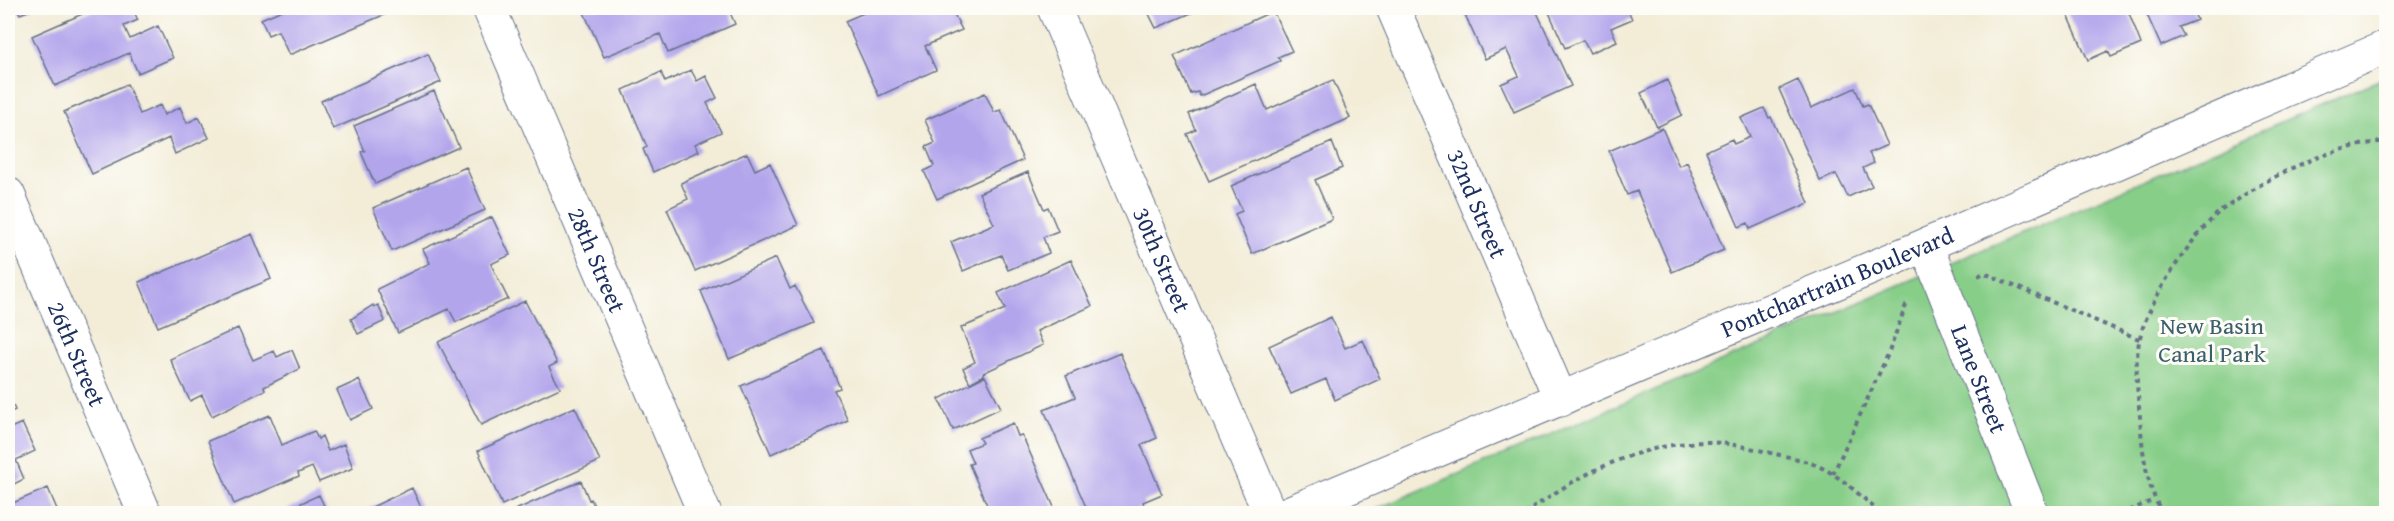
<svg xmlns="http://www.w3.org/2000/svg" width="2394" height="521" font-family="'Gentium Book Plus',serif">
<style>
.green{fill:#87ce88;stroke:#517e73;stroke-width:1.5}
.building{fill:#b2a5ec}
.lines{fill:none;stroke-linecap:round;stroke-linejoin:round}
.street-casing{stroke:#677289;stroke-width:35}
.secondary-casing{stroke:#677289;stroke-width:35}
.path{stroke:#677289;stroke-width:4;stroke-dasharray:4.5 4.5;stroke-linecap:butt}
.street{stroke:#fff;stroke-width:33}
.secondary{stroke:#fff;stroke-width:33}
.labels{text-anchor:middle;stroke-width:6;stroke-linejoin:round;paint-order:stroke}
.street-label{font-size:24px;fill:#1b2f5e;stroke:#fdfcf7}
.park-label{font-size:24px;fill:#3b5f6b;stroke:#fdfcf7}
</style>
<rect width="100%" height="100%" fill="#fdfcf7"/>
<filter id="ink" filterUnits="userSpaceOnUse"><feTurbulence type="fractalNoise" baseFrequency=".0167" numOctaves="2"/><feDisplacementMap in="SourceGraphic" scale="12" xChannelSelector="R" yChannelSelector="G"/><feConvolveMatrix kernelMatrix="1 2 1 2 8 2 1 2 1" color-interpolation-filters="sRGB"/></filter>
<filter id="wash" filterUnits="userSpaceOnUse"><feTurbulence type="fractalNoise" baseFrequency=".008" numOctaves="4" result="noise"/><feDisplacementMap in="SourceGraphic" scale="24" xChannelSelector="R" yChannelSelector="G"/><feGaussianBlur stdDeviation="1.35" result="paint"/><feColorMatrix in="noise" values="0 0 0 0 0 0 0 0 0 0 0 0 0 0 0 0 0 1.4 0 .05"/><feComposite in="paint" operator="in"/></filter>
<g filter="url(#wash)">
<rect width="100%" height="100%" fill="#f3edd8"/>
<!-- green -->
<path class="green" d="M 2386,77 L 2386,513 L 1367,513 Z"/>
<g id="blocks">
<!-- building -->
<path class="building" d="M 17,8 L 36,8 L 20,14 Z
M 96,8 L 132,8 L 138,20 L 124,26 L 130,39 L 158,26 L 173,58 L 138,73 L 129,53 L 55,86 L 32,36 Z
M 287,8 L 400,8 L 289,55 L 278,31 L 268,35 L 261,19 Z
M 582,8 L 728,8 L 735,24 L 668,53 L 660,34 L 604,57 Z
M 864,8 L 951,8 L 962,30 L 925,46 L 936,70 L 879,96 L 845,21 L 866,12 Z
M 1146,8 L 1203,8 L 1156,28 Z
M 1462,8 L 1535,8 L 1571,86 L 1514,112 L 1501,84 L 1519,76 L 1506,49 L 1485,59 Z
M 1547,8 L 1627,8 L 1632,19 L 1611,28 L 1617,41 L 1590,53 L 1583,40 L 1565,48 Z
M 2065,8 L 2127,8 L 2141,44 L 2111,57 L 2108,51 L 2088,60 Z
M 2144,8 L 2192,8 L 2197,20 L 2179,27 L 2184,36 L 2161,46 Z
M 1273,11 L 1292,51 L 1278,57 L 1280,61 L 1200,96 L 1198,92 L 1191,94 L 1174,56 Z
M 428,54 L 441,82 L 333,129 L 321,101 Z
M 691,70 L 697,81 L 706,76 L 717,98 L 707,103 L 721,132 L 695,144 L 699,151 L 653,172 L 643,149 L 647,147 L 623,90 L 661,72 L 665,82 Z
M 1333,80 L 1350,118 L 1209,181 L 1187,134 L 1196,130 L 1189,114 L 1256,84 L 1267,110 Z
M 1667,80 L 1682,115 L 1657,127 L 1641,93 Z
M 1798,80 L 1811,108 L 1855,88 L 1863,106 L 1868,104 L 1887,145 L 1869,153 L 1874,163 L 1863,168 L 1872,186 L 1848,197 L 1836,174 L 1820,181 L 1779,89 Z
M 127,84 L 140,114 L 160,105 L 164,115 L 180,107 L 187,123 L 199,117 L 209,138 L 175,154 L 169,138 L 92,174 L 64,112 Z
M 434,91 L 459,147 L 375,184 L 361,152 L 365,151 L 354,126 Z
M 985,93 L 994,112 L 1001,110 L 1023,160 L 937,199 L 924,171 L 934,166 L 926,147 L 935,143 L 925,120 Z
M 1764,108 L 1769,118 L 1771,117 L 1809,203 L 1750,229 L 1748,223 L 1739,227 L 1706,151 L 1732,139 L 1734,144 L 1750,137 L 1741,118 Z
M 1662,128 L 1679,166 L 1687,162 L 1724,250 L 1672,272 L 1637,191 L 1627,195 L 1609,151 Z
M 1332,142 L 1342,168 L 1315,180 L 1332,219 L 1252,254 L 1235,214 L 1242,211 L 1231,186 Z
M 747,153 L 755,170 L 770,163 L 798,225 L 695,271 L 667,209 L 688,199 L 681,183 Z
M 466,167 L 485,210 L 392,251 L 373,208 Z
M 1028,172 L 1044,209 L 1048,207 L 1058,231 L 1043,237 L 1049,253 L 1008,270 L 1001,255 L 963,271 L 951,242 L 994,224 L 979,193 Z
M 492,217 L 510,255 L 491,264 L 508,299 L 456,322 L 449,309 L 398,333 L 377,289 L 430,263 L 423,249 Z
M 252,234 L 271,279 L 158,327 L 139,282 Z
M 776,258 L 790,289 L 795,286 L 814,323 L 729,359 L 701,291 Z
M 1071,260 L 1092,306 L 1037,331 L 1043,345 L 983,373 L 984,375 L 970,383 L 963,368 L 975,362 L 961,328 L 1005,309 L 998,293 Z
M 525,301 L 557,363 L 549,367 L 560,388 L 481,425 L 438,342 Z
M 373,305 L 374,307 L 378,305 L 385,321 L 358,334 L 351,319 Z
M 1331,317 L 1345,348 L 1363,340 L 1380,379 L 1335,400 L 1326,379 L 1291,394 L 1269,346 Z
M 238,328 L 253,360 L 274,351 L 277,357 L 292,350 L 300,369 L 264,387 L 265,390 L 212,416 L 202,395 L 190,401 L 170,359 Z
M 824,350 L 840,388 L 834,390 L 848,420 L 771,454 L 741,386 Z
M 1120,353 L 1157,438 L 1141,445 L 1162,494 L 1143,502 L 1144,506 L 1127,514 L 1089,514 L 1044,410 L 1075,397 L 1066,376 Z
M 985,376 L 1001,408 L 953,430 L 939,399 Z
M 359,380 L 373,409 L 350,420 L 337,390 Z
M 8,394 L 15,410 L 8,413 Z
M 575,407 L 600,461 L 502,505 L 478,451 Z
M 270,415 L 282,445 L 314,431 L 318,439 L 322,436 L 328,451 L 344,444 L 353,468 L 319,482 L 312,467 L 298,473 L 299,476 L 234,504 L 208,441 Z
M 22,423 L 35,451 L 16,460 L 24,479 L 8,487 L 8,429 Z
M 1013,423 L 1018,436 L 1022,435 L 1057,514 L 991,514 L 969,464 L 973,463 L 967,449 L 982,443 L 979,438 Z
M 581,481 L 589,500 L 591,499 L 596,510 L 599,508 L 601,514 L 506,514 Z
M 48,488 L 59,514 L 8,514 L 8,505 Z
M 412,488 L 424,514 L 372,514 L 370,508 Z
M 319,495 L 328,514 L 277,514 Z"/>
</g>
</g>
<g filter="url(#ink)">
<use href="#blocks" fill-opacity="0" stroke="#677289" stroke-width="1.5"/>
<g class="lines">
<defs>
<g id="street">
<path id="s1" d="M 489,8 L 705,514"/>
<path id="s2" d="M 1054,8 L 1270,514"/>
<path id="s3" d="M 1393,8 L 1561,400"/>
<path id="s4" d="M 8,194 L 145,514"/>
<path id="s5" d="M 1926,245 L 2032,514"/>
</g>
<g id="secondary">
<path id="s6" d="M 1286,514 L 1926,245 L 2386,47"/>
</g>
</defs>
<!-- street casing -->
<use href="#street" class="street-casing"/>
<!-- secondary casing -->
<use href="#secondary" class="secondary-casing"/>
<!-- path -->
<path class="path" d="M 1978,276 L 1984,273 L 2141,340
M 1833,474 L 1889,352 L 1906,305 L 1910,304
M 2069,506 L 2072,514
M 1525,514 C 1577,474 1642,442 1709,442 C 1729,443 1751,448 1771,453 C 1788,457 1808,460 1824,469 C 1845,480 1862,497 1881,514
M 2121,514 L 2154,500
M 2163,514 C 2146,487 2142,449 2140,417 C 2137,387 2133,356 2143,327 C 2156,291 2187,244 2214,217 C 2221,209 2232,204 2240,198 C 2284,168 2333,147 2386,141"/>
<!-- street -->
<use href="#street" class="street"/>
<!-- secondary -->
<use href="#secondary" class="secondary"/>
</g>
</g>
<g class="labels">
<!-- street labels -->
<g class="street-label">
<text dy="8" stroke="none"><textPath href="#s3" startOffset="213">32nd Street</textPath></text>
<text dy="8" stroke="none"><textPath href="#s1" startOffset="274">28th Street</textPath></text>
<text dy="8" stroke="none"><textPath href="#s2" startOffset="274">30th Street</textPath></text>
<text dy="8" stroke="none"><textPath href="#s6" startOffset="598">Pontchartrain Boulevard</textPath></text>
<text dy="8" stroke="none"><textPath href="#s4" startOffset="174">26th Street</textPath></text>
<text dy="8" stroke="none"><textPath href="#s5" startOffset="144">Lane Street</textPath></text>
</g>
<!-- park labels -->
<g class="park-label">
<text x="2212" y="334">New Basin<tspan x="2212" dy="28">Canal Park</tspan></text>
</g>
</g>
<!-- margin -->
<rect width="2394" height="521" fill="none" stroke="#fdfcf7" stroke-width="30"/>
</svg>
